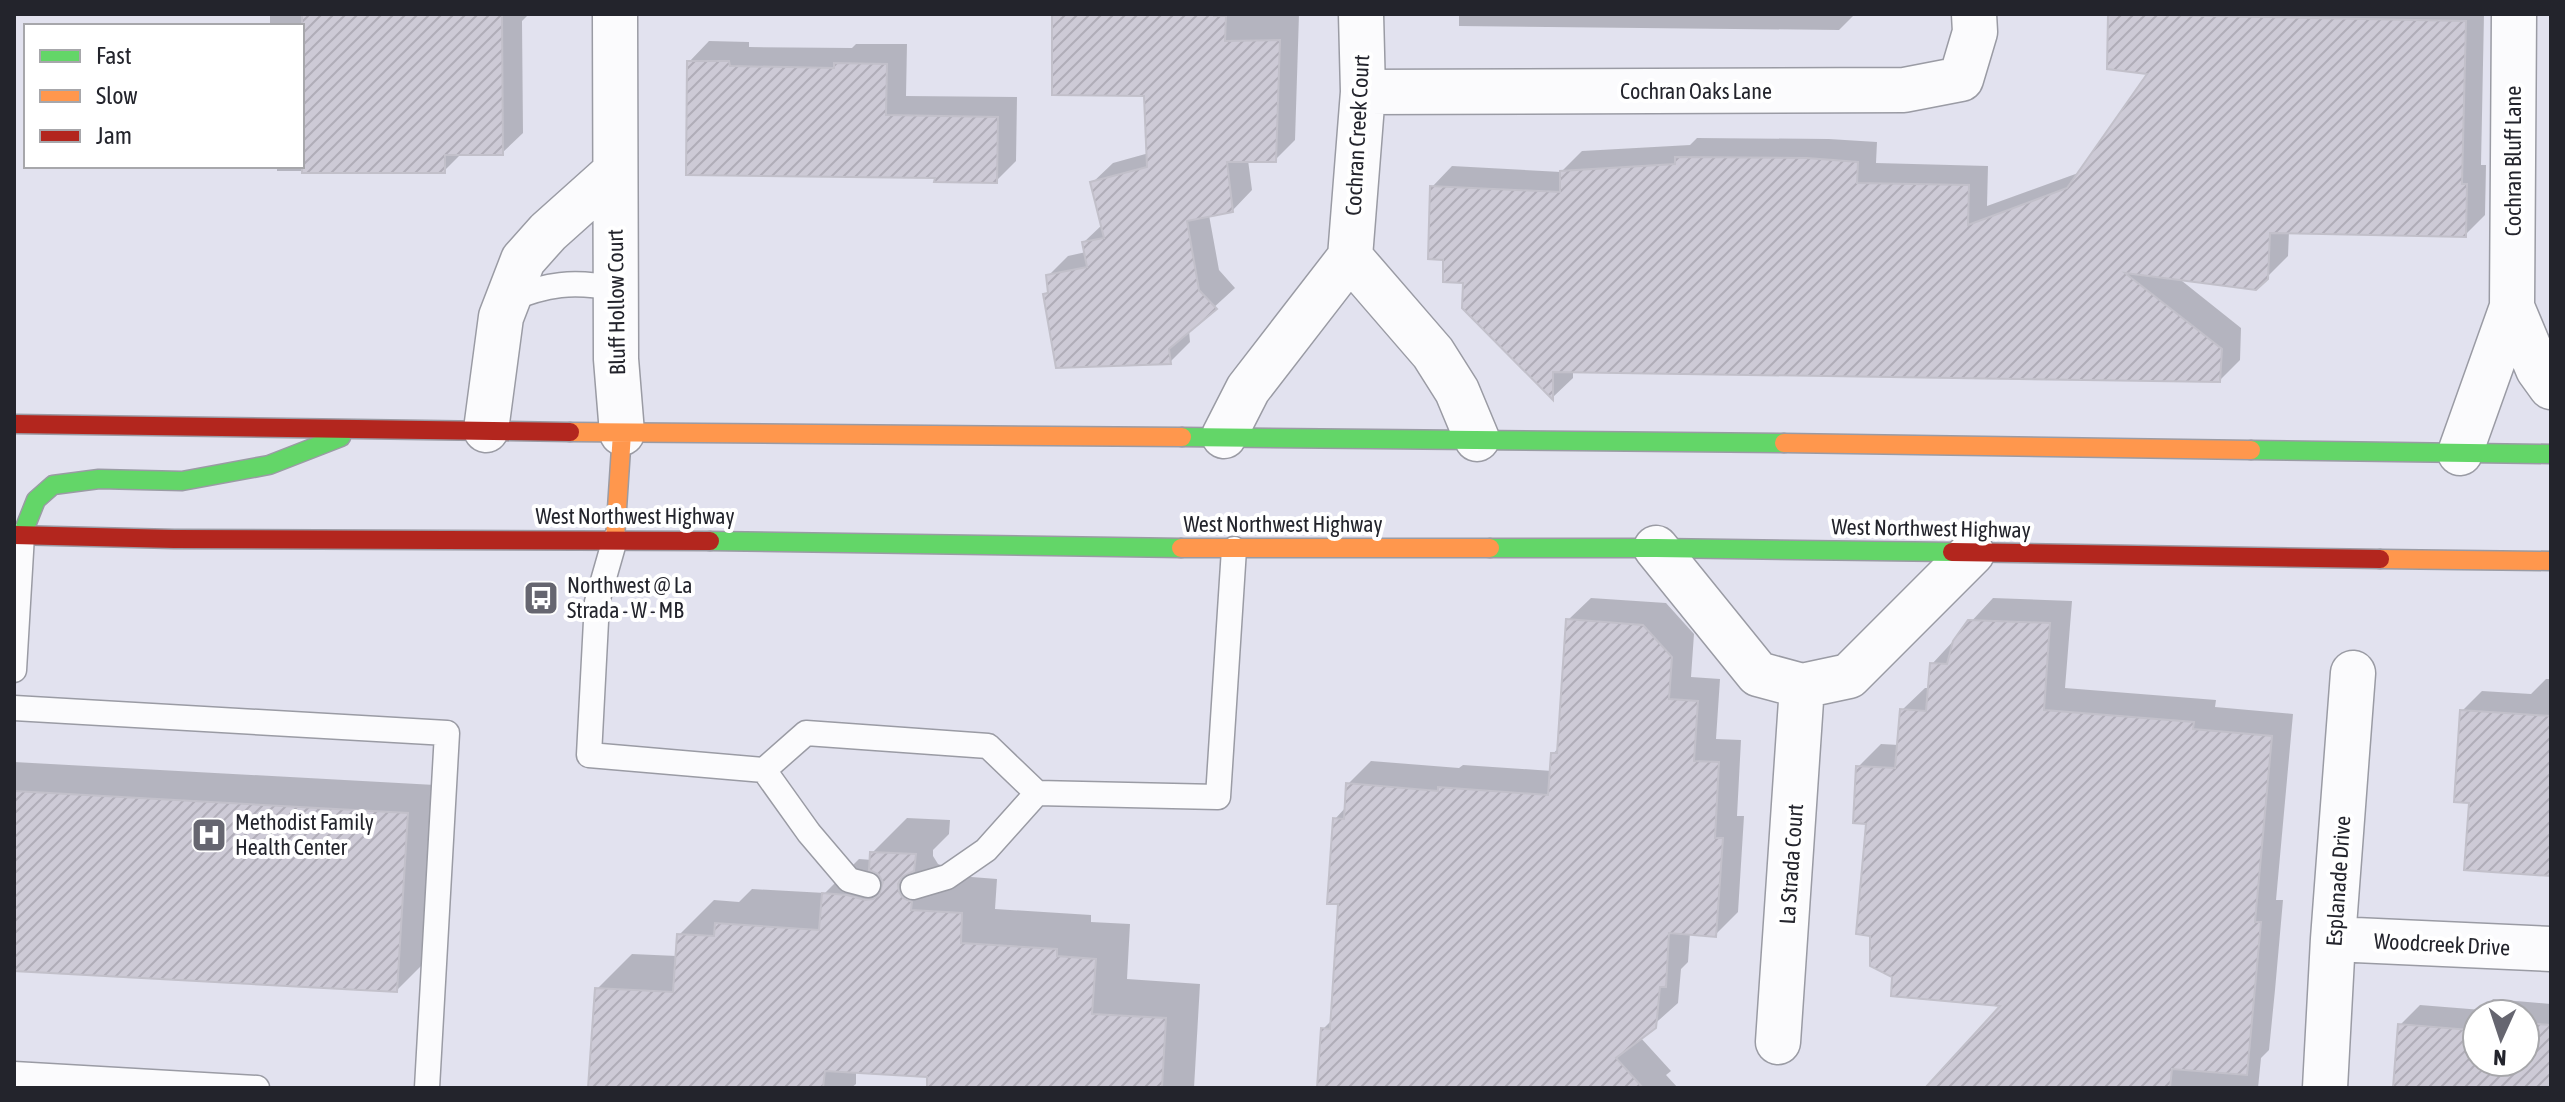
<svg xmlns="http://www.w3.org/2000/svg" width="2565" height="1102" font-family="'Asap Condensed',sans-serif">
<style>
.shadow{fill:#0003;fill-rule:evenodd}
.building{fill:url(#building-hatch);stroke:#c2c0ca;stroke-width:2}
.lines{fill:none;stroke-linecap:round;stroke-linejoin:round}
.lane-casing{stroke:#9a9ba4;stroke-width:27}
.street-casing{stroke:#9a9ba4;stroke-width:47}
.fast-casing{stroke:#9a9ba4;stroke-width:21}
.slow-casing{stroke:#9a9ba4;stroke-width:21}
.jam-casing{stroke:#9a9ba4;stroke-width:21}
.lane{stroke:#fbfbfd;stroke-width:24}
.street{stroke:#fbfbfd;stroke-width:44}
.fast{stroke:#63d668;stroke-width:18}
.slow{stroke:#ff974d;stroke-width:18}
.jam{stroke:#b3261e;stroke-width:18}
.labels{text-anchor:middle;stroke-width:8;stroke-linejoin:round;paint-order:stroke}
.street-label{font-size:22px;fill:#23242c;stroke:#fff}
.poi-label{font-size:22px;fill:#23242c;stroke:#fff;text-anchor:start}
</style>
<defs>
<pattern id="building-hatch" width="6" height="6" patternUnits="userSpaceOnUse" patternTransform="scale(2)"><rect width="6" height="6" fill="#cdcad6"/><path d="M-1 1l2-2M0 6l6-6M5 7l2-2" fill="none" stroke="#b0adb8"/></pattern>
</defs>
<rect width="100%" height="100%" fill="#e2e2ef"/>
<!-- shadow -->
<path class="shadow" d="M 270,14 L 529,14 L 522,21 L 523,133 L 502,153 L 462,153 L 444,171 L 277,171 L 277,166 L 302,166 L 302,26 L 270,26 Z
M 1054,14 L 1299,14 L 1295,140 L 1275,160 L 1248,160 L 1252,190 L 1232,211 L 1209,215 L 1219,270 L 1235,288 L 1189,330 L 1190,342 L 1170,362 L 1045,294 L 1050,290 L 1048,276 L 1068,256 L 1086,252 L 1084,242 L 1103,224 L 1092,183 L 1113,163 L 1149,153 L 1146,94 Z
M 1459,14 L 1855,14 L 1839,30 L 1459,26 Z
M 2110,14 L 2484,14 L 2481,165 L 2486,165 L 2485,215 L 2465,235 L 2289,231 L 2288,256 L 2267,277 L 2177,277 L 2241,328 L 2240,360 L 2220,380 L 1573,370 L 1573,378 L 1553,397 L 1464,307 L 1465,281 L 1445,258 L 1432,187 L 1452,166 L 1561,172 L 1582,151 L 1690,145 L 1697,138 L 1829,139 L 1877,142 L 1876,163 L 1988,166 L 1987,206 L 2081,172 L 2151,73 L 2109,68 Z
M 709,41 L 749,42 L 749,47 L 852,48 L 856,44 L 907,44 L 906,96 L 1017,97 L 1016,161 L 996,181 L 937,176 L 689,62 Z
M 1591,598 L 1666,603 L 1694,634 L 1691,677 L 1720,679 L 1716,739 L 1741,740 L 1737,816 L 1744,816 L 1738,912 L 1715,935 L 1690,933 L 1688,962 L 1681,969 L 1678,1003 L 1640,1037 L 1671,1071 L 1666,1075 L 1678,1088 L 1319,1088 L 1323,1029 L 1332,1020 L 1341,902 L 1335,819 L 1346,807 L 1348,784 L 1371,761 L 1459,768 L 1463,765 L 1552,771 L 1553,754 L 1560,746 L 1568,620 Z
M 1993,598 L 2072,601 L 2065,688 L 2216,700 L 2215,707 L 2293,714 L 2276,900 L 2283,900 L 2275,990 L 2269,1050 L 2261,1058 L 2258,1088 L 1928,1088 L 2005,1004 L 1895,976 L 1858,767 L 1881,744 L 1899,745 L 1902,710 L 1925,688 L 1930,688 L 1932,664 Z
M 2546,679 L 2551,679 L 2551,874 L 2471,802 L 2462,711 L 2482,691 L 2531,694 Z
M 14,762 L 435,785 L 425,962 L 397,990 L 14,969 Z
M 907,818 L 950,820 L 949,834 L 933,850 L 933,856 L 938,864 L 946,867 L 946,875 L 997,879 L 995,909 L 1091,915 L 1091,922 L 1130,924 L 1127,979 L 1200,984 L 1194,1088 L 929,1088 L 929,1076 L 856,1071 L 856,1084 L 851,1088 L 590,1088 L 597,989 L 632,954 L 677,956 L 679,935 L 714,900 L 739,902 L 752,889 L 825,893 L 859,859 L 872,860 L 872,853 Z
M 2493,999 L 2551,1004 L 2551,1088 L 2395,1088 L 2400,1025 L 2420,1005 L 2482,1010 ZM 2477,1014 L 2525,1014 L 2525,1062 L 2477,1062 Z"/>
<!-- building -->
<path class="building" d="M 302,14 L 502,14 L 503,155 L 445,155 L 445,173 L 302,173 Z
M 1052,14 L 1214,14 L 1214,16 L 1226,16 L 1225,41 L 1280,40 L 1276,162 L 1227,162 L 1233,212 L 1187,221 L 1199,290 L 1217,309 L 1169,349 L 1171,364 L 1056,368 L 1043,294 L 1048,293 L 1046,275 L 1087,267 L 1082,242 L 1104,238 L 1090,182 L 1147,167 L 1144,96 L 1052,95 Z
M 2108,14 L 2466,21 L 2462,184 L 2467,184 L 2466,237 L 2270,233 L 2268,279 L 2256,290 L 2125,273 L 2222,349 L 2220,382 L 1553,372 L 1553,400 L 1462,308 L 1463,283 L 1443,282 L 1443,260 L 1428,259 L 1430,186 L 1560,192 L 1560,171 L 1675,164 L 1675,157 L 1807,158 L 1858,162 L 1857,183 L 1969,185 L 1968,225 L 2067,188 L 2147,74 L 2107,69 Z
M 687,61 L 729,61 L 730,66 L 834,68 L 834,63 L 887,64 L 886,115 L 998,117 L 997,183 L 934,182 L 935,178 L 686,175 Z
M 1566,619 L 1643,625 L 1672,657 L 1669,699 L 1698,701 L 1694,761 L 1719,762 L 1715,838 L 1723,838 L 1716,937 L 1669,933 L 1666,987 L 1660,987 L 1656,1028 L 1616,1058 L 1643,1088 L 1317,1088 L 1321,1028 L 1330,1029 L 1338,904 L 1327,904 L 1333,818 L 1344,819 L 1346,783 L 1438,791 L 1438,787 L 1548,795 L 1551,753 L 1557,753 Z
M 1968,620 L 2050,623 L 2044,710 L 2194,722 L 2193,729 L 2272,736 L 2255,922 L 2261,922 L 2247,1075 L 2172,1069 L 2170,1088 L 1925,1088 L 2000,1006 L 1891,996 L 1892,977 L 1870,966 L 1870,936 L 1856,934 L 1866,824 L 1853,823 L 1856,766 L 1895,768 L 1900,709 L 1926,711 L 1930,663 L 1947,664 L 1953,641 Z
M 2460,710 L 2551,716 L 2551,876 L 2464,870 L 2469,803 L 2454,802 Z
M 14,791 L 408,813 L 397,992 L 14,971 Z
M 870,852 L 916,854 L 914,871 L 902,877 L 898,884 L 899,892 L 903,898 L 912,902 L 911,910 L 962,913 L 961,943 L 1057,949 L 1057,956 L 1096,959 L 1092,1014 L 1166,1018 L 1162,1088 L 927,1088 L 927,1077 L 825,1071 L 823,1088 L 588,1088 L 595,988 L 673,992 L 677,934 L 714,936 L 715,923 L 819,930 L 822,893 L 847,895 L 865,900 L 873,899 L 879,895 L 883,882 L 878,874 L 869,870 Z
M 2471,1018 L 2477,1019 L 2477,1062 L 2525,1062 L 2525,1023 L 2551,1025 L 2551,1088 L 2393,1088 L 2398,1024 L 2470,1030 Z"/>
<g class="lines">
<defs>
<path id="lane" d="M 508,300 C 546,284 574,280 615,289
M 615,539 L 597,602 L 589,755 L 764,770 L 806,733 L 988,746 L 1037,793 L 1218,797 L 1234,549
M 14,670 L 22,535
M 14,708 L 447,733 L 427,1088
M 764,770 L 809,833 L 849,880 L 868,885
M 913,887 L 947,877 L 986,850 L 1037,793
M 14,1074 L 257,1088"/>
<path id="street" d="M 615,14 L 616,359 L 622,433
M 1363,92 L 1904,90 L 1961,79 L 1975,32 L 1974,14
M 1350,257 L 1433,353 L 1457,391 L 1477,439
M 2512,307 L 2538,369 L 2551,387
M 486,430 L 501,317 L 523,260 L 548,232 L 615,172
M 1224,436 L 1248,389 L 1350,257 L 1363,92 L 1361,14
M 2460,453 L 2512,307 L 2514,14
M 1656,548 L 1758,674 L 1802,686 L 1849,676 L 1972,553
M 2333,939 L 2551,949
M 1778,1042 L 1802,686
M 2325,1088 L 2333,939 L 2353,673"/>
<path id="fast" d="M 1182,437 L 1784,443
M 2251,450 L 2551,454
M 22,535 L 36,500 L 53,485 L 99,479 L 182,481 L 269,465 L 341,437
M 710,541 L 1181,548
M 1490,548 L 1656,548 L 1952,552"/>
<path id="slow" d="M 570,432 L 1182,437
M 1784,443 L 2251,450
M 615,539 L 622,433
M 1181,548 L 1490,548
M 2380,559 L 2551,561"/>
<path id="jam" d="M 14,424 L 570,432
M 14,535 L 174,539 L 710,541
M 1952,552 L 2380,559"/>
</defs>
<!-- lane casing -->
<use href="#lane" class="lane-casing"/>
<!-- street casing -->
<use href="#street" class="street-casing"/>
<!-- fast casing -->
<use href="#fast" class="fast-casing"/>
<!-- slow casing -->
<use href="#slow" class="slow-casing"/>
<!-- jam casing -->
<use href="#jam" class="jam-casing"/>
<!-- lane -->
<use href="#lane" class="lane"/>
<!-- street -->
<use href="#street" class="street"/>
<!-- fast -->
<use href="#fast" class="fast"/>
<!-- slow -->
<use href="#slow" class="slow"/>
<!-- jam -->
<use href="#jam" class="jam"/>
</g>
<!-- icons -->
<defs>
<symbol id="bus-square" viewBox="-11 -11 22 22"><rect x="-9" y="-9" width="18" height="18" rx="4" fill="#666670" stroke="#fff"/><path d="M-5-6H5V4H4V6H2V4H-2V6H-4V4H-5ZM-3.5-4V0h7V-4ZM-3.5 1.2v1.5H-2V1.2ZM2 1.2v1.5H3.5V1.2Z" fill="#fff"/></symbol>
<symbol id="hospital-square" viewBox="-11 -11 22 22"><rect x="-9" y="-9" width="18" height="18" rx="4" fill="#666670" stroke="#fff"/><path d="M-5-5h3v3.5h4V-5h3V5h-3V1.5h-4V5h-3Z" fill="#fff"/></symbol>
</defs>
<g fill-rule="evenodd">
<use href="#bus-square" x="521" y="578" width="40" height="40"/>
<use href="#hospital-square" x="189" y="815" width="40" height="40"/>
</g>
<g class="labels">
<!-- street labels -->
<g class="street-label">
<text x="1696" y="99">Cochran Oaks Lane</text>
<text transform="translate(1357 135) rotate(-87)" y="8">Cochran Creek Court</text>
<text transform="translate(2513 161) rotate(-90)" y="8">Cochran Bluff Lane</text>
<text transform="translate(616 302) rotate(-91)" y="8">Bluff Hollow Court</text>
<text x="635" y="524">West Northwest Highway</text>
<text x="1283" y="532">West Northwest Highway</text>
<text transform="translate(1931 528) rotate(1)" y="8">West Northwest Highway</text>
<text transform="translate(1791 864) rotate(-86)" y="8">La Strada Court</text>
<text transform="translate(2338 881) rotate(-86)" y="8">Esplanade Drive</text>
<text transform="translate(2442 944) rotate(3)" y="8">Woodcreek Drive</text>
</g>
<!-- poi labels -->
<g class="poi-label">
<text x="567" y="593">Northwest @ La<tspan x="567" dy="25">Strada - W - MB</tspan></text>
<text x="235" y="830">Methodist Family<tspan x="235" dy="25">Health Center</tspan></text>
</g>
</g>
<!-- border -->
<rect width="2565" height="1102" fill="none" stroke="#23242c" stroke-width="32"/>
<!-- legend -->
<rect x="24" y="24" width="280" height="144" fill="#ffffff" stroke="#a7a7ab" stroke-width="2"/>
<rect x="40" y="50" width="40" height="12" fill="#63d668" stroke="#a7a7ab" stroke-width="2"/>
<text x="96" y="64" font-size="24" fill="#23242c">Fast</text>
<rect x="40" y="90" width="40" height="12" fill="#ff974d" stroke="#a7a7ab" stroke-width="2"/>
<text x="96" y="104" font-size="24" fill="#23242c">Slow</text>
<rect x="40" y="130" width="40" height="12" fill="#b3261e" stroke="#a7a7ab" stroke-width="2"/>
<text x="96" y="144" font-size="24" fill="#23242c">Jam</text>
<!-- north arrow -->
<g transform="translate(2501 1038) rotate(183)"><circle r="38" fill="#ffffff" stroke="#a7a7ab" stroke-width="2"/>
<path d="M0-6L14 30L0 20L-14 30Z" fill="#666670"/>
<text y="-12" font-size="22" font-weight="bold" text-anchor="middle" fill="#23242c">N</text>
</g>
</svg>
